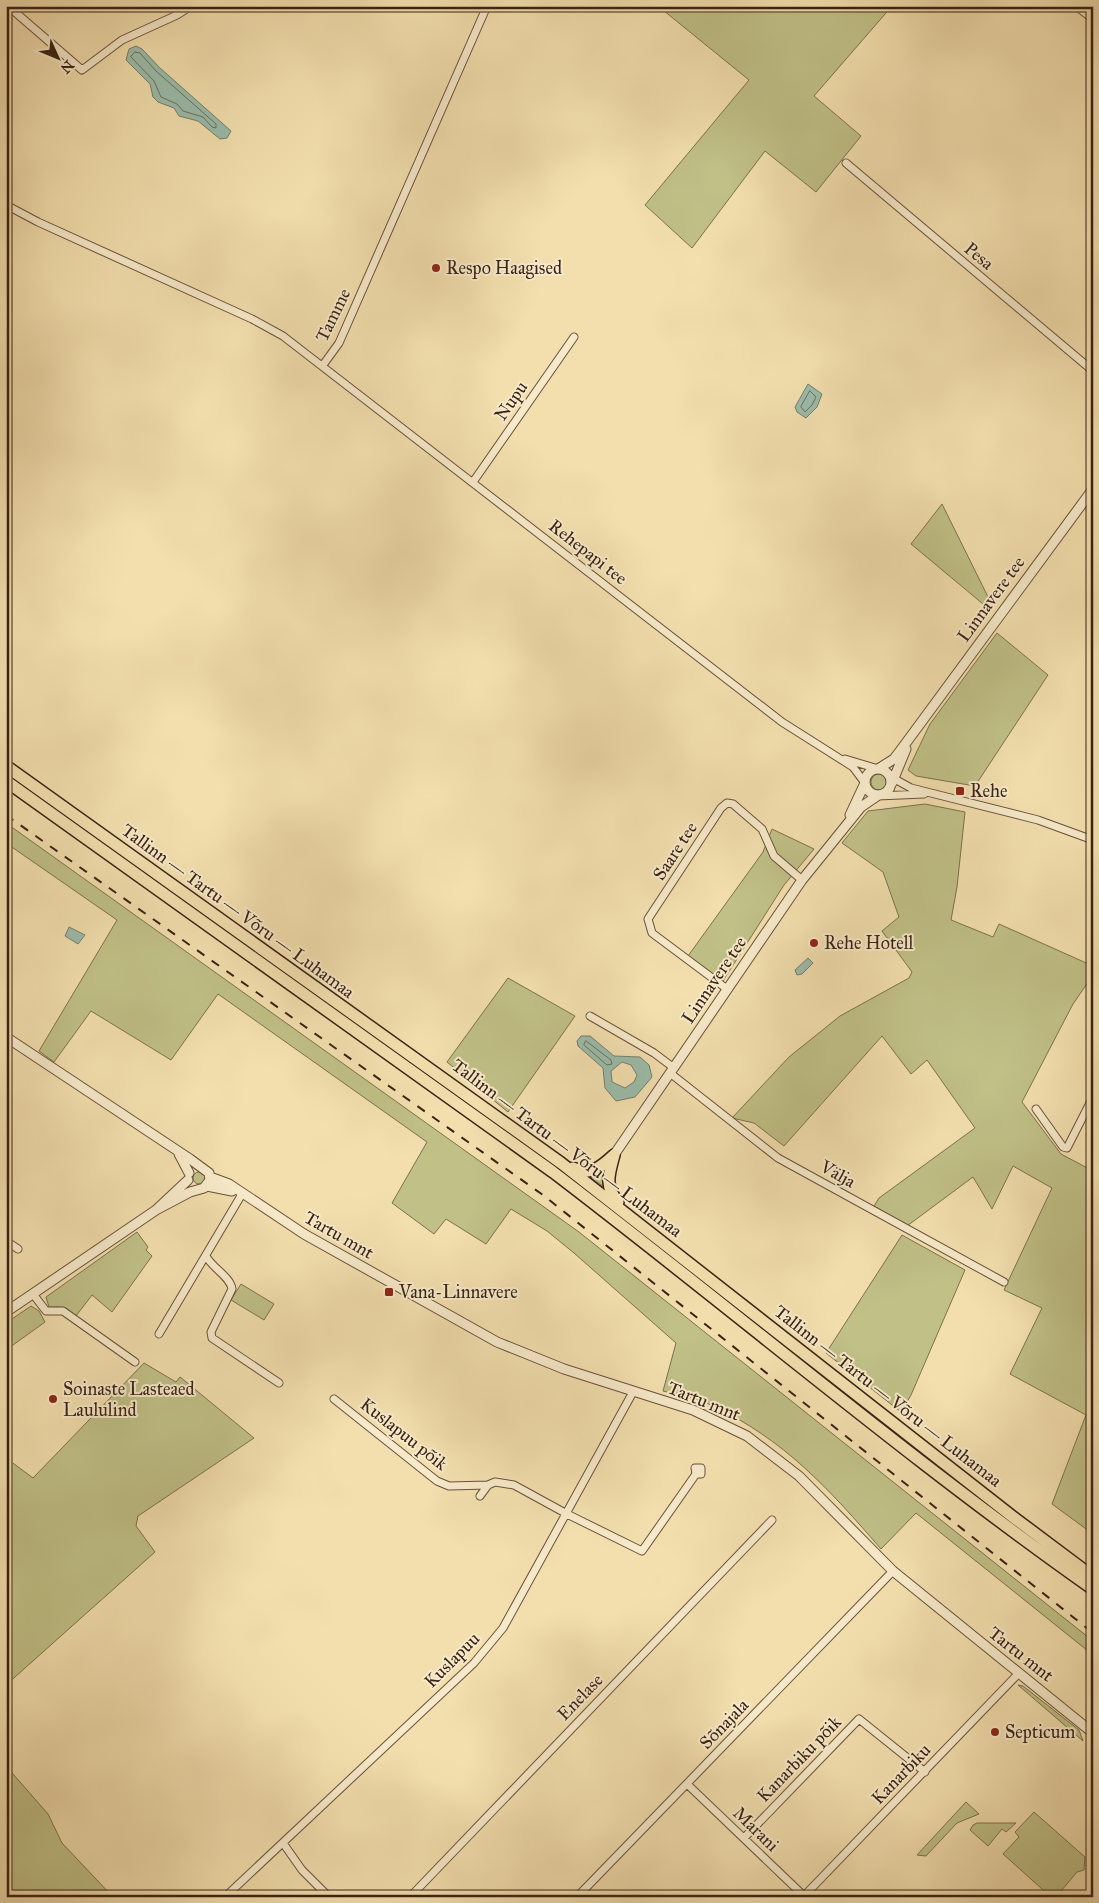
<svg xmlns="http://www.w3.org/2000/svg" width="1099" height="1903" font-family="'IM FELL Great Primer',serif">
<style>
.green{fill:#c0c087;stroke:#7c714e}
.water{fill:#9bbdab;stroke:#747f6f;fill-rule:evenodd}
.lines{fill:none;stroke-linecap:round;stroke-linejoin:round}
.shore{stroke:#6a7060;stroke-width:1}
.minor-casing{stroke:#68513b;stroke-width:9}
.tertiary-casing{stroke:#68513b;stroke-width:11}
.trunk-casing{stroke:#392215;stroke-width:14}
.minor{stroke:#f7eaca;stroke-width:7}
.tertiary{stroke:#f7eaca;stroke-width:9}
.trunk{stroke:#f3dfae;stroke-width:11}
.rail{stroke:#392215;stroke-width:2;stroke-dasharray:9 9;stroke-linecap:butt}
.poi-dot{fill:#8f2418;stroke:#f7eaca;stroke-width:2}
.labels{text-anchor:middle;stroke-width:4;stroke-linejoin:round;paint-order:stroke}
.street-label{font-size:18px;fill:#392215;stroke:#f7eaca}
.poi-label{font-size:18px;fill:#392215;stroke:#f7eaca;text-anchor:start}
</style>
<rect width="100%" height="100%" fill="#f3dfae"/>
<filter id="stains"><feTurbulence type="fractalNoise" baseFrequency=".004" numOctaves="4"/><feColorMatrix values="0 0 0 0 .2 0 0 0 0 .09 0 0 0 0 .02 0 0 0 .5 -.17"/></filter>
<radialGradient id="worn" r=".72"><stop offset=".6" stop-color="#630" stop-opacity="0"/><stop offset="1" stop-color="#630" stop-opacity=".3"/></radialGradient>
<!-- green -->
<path class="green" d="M 658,6 L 892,6 L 814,96 L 861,136 L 816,192 L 765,151 L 692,248 L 645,205 L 749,80 Z
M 942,504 L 992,605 L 989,609 L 911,544 Z
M 997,633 L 1048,675 L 975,786 L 916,776 L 908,770 L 930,724 Z
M871 782a8 8 0 1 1 16 0a8 8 0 1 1-16 0Z
M 925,804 L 965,812 L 957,887 L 951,920 L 993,937 L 999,924 L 1093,966 L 1093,975 L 1073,1004 L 1022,1102 L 1061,1154 L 1093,1171 L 1093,1534 L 1052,1504 L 1086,1415 L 1010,1374 L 1042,1308 L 1004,1290 L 1052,1188 L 1013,1166 L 992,1209 L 973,1177 L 907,1226 L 874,1206 L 879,1198 L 975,1128 L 927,1060 L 911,1074 L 882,1036 L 784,1146 L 754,1123 L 732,1118 L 789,1057 L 840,1016 L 909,978 L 912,972 L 882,931 L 899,917 L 883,872 L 842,843 L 868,811 Z
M 6,823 L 579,1232 L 1093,1641 L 1093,1655 L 916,1513 L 881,1549 C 829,1489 784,1439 711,1405 C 696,1398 679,1395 663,1391 L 676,1343 L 574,1253 L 547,1231 L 511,1209 L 486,1244 L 446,1219 L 434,1234 L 392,1203 L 427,1142 L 218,994 L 171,1060 L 91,1011 L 54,1062 L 39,1051 L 117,920 L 6,843 Z
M 772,829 L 814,849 L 784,885 L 723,981 L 688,956 L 763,852 Z
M 508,978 L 575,1016 L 508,1112 L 447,1062 Z
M 604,1170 L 604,1186 L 603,1186 L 589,1177 Z
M193 1178a6 6 0 1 1 12 0a6 6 0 1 1-12 0Z
M 137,1232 L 148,1247 L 146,1250 L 152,1256 L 112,1312 L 92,1295 L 76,1316 L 59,1307 L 49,1307 L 46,1297 Z
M 902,1235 L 965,1270 L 911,1395 L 901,1412 L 826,1353 Z
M 241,1284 L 274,1304 L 264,1320 L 231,1300 Z
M 31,1306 L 39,1311 L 45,1322 L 6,1350 L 6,1323 Z
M 144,1363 L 176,1382 L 180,1377 L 254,1438 L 138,1516 L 136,1526 L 155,1552 L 6,1685 L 6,1458 L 33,1478 Z
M 1018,1685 L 1023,1686 L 1079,1730 L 1083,1741 Z
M 6,1766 L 48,1814 L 62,1843 L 113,1897 L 6,1897 Z
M 966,1802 L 979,1814 L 957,1823 L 926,1856 L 917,1855 Z
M 1034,1812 L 1085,1857 L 1084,1870 L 1077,1872 L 1056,1897 L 1051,1897 L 1003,1854 L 1019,1837 L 1015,1832 Z
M 977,1823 L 1016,1823 L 1006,1832 L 1002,1829 L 988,1846 L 970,1830 L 973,1825 Z"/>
<!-- water -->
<path class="water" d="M 136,46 L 142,49 L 160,68 L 231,131 L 227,138 L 220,139 L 198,121 L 179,116 L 174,108 L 158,102 L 153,97 L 150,84 L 126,60 L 129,49 Z
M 808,384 L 822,394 L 817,407 L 806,418 L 797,412 L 795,407 Z
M 69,927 L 85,935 L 78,944 L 65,936 Z
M 808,958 L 813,963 L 802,974 L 797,975 L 795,970 Z
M 581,1036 L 590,1036 L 614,1056 L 640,1057 L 649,1065 L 652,1077 L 635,1097 L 616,1101 L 605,1088 L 603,1068 L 578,1046 L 577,1041 ZM 622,1062 L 631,1065 L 637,1075 L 634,1082 L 625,1088 L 612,1082 L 611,1071 Z"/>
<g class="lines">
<!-- shore -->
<path class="shore" d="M 135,52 L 140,53 L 156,71 L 216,124 L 216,128 L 212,127 L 203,117 L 183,111 L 177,104 L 161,97 L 154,81 L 131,57 Z
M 810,391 L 816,397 L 812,405 L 805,412 L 801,407 Z
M 586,1041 L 611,1060 L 612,1064 L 607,1065 L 584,1045 Z"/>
<defs>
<path id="minor" d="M 8,6 L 82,70 L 122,40 L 177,15 L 191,6
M 1076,6 L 1093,19
M 846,163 L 1093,371
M 6,205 L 38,222 L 252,319 L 283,336 L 782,722 L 853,767 L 865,783
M 323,365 L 339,343 L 487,6
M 473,482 L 574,337
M 845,759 L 878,769
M 891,777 L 911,788 L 1038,820 L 1093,840
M 877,796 L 924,794
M 727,989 L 652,933 L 648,919 L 721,808 L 727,803 L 733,804 L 762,829 L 774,856 L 802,880
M 590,1016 L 654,1053 L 674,1068
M 670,1073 L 778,1158 L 1004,1282
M 1036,1109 L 1063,1147 L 1067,1148 L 1093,1097
M 6,1241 L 18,1249
M 206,1256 C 212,1268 230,1276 232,1289 L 211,1332 L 212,1338 L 279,1383
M 33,1294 L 46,1311 L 63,1311 L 135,1362
M 159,1334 L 242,1194
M 334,1399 L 437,1481 L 449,1486 L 488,1485
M 480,1496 L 488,1485 L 495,1482 L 514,1485 L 567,1514 L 642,1551 L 696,1474 L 695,1468 L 701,1468 L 701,1474 L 696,1474
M 687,1784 L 804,1896 L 1019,1673
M 744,1838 L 859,1719 L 925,1772
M 283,1843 L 302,1870 L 329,1897
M 225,1897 L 474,1663 L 503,1628 L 633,1392
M 410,1897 L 772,1520
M 577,1897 L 893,1571"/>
<path id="tertiary" d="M865 782a13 13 0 1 1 26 0a13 13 0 1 1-26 0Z
M 878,769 L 894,759 L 903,747 L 1093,489
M 892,783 L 906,749
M 850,815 L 865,783
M 6,1037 L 190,1159 L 209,1173 L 210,1180 L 204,1188 L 190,1192 L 156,1210
M 179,1154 L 189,1173
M 614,1155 L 802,880 L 861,807 L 877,796
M 210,1177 L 229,1184 L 304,1234 L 497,1342 L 564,1369 L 693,1410 L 747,1436 L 799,1476 L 893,1571 L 1093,1733
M 207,1186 L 232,1191
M 6,1312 L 156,1210 L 188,1180"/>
<path id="trunk" d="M 6,766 L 561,1163 L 1013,1517 L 1093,1577
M 6,781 L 553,1172 C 734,1310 907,1458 1093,1589
M 614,1155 C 609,1174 604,1186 618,1202
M 573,1168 C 590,1176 600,1168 613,1156"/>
</defs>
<!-- minor casing -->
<use href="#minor" class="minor-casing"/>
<!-- tertiary casing -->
<use href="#tertiary" class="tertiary-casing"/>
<!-- trunk casing -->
<use href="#trunk" class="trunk-casing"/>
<!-- minor -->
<use href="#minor" class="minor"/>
<!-- tertiary -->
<use href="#tertiary" class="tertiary"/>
<!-- trunk -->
<use href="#trunk" class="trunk"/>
<!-- rail -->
<path class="rail" d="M 6,815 L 543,1195 L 1093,1633"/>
</g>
<!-- markers -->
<g class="poi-dot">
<circle cx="436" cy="268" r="5"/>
<rect x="955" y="786" width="10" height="10" rx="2.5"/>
<circle cx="814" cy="943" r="5"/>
<rect x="384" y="1287" width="10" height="10" rx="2.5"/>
<circle cx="53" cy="1399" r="5"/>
<circle cx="995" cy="1732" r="5"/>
</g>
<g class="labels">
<!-- street labels -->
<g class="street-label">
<text transform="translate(979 256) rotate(40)" y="6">Pesa</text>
<text transform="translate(333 315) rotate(-64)" y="6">Tamme</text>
<text transform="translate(511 401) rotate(-55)" y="6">Nupu</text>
<text transform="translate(588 552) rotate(38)" y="6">Rehepapi tee</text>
<text transform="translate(991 599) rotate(-54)" y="6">Linnavere tee</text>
<text transform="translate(675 851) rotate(-57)" y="6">Saare tee</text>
<text transform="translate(238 911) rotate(36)" y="6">Tallinn — Tartu — Võru — Luhamaa</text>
<text transform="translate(714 980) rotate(-56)" y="6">Linnavere tee</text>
<text transform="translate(567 1148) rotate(37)" y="6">Tallinn — Tartu — Võru — Luhamaa</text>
<text transform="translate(838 1174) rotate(29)" y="6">Välja</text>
<text transform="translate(339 1235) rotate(30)" y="6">Tartu mnt</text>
<text transform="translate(888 1396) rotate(38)" y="6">Tallinn — Tartu — Võru — Luhamaa</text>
<text transform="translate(704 1401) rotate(22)" y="6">Tartu mnt</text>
<text transform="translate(404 1434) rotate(38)" y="6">Kuslapuu põik</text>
<text transform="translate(1021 1654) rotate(38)" y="6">Tartu mnt</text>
<text transform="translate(452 1660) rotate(-45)" y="6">Kuslapuu</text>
<text transform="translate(580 1697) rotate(-46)" y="6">Enelase</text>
<text transform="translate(724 1724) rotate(-46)" y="6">Sõnajala</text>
<text transform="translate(799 1759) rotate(-46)" y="6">Kanarbiku põik</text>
<text transform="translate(901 1774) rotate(-46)" y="6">Kanarbiku</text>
<text transform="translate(756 1829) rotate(44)" y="6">Marani</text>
</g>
<!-- poi labels -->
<g class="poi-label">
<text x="446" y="274">Respo Haagised</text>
<text x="970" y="797">Rehe</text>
<text x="824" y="949">Rehe Hotell</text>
<text x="399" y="1298">Vana-Linnavere</text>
<text x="63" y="1395">Soinaste Lasteaed<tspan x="63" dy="21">Laululind</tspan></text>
<text x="1005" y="1738">Septicum</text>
</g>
</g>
<!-- margin -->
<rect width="1099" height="1903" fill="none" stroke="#f3dfae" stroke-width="25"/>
<rect x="8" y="8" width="1084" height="1888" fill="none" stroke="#392215" stroke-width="2.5"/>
<rect x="12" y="12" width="1074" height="1878" fill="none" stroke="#392215"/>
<!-- north arrow -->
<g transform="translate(58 58) rotate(134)" stroke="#f7eaca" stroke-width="4" paint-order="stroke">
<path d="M0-4L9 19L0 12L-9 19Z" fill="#392215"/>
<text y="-8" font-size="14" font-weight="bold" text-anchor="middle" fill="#392215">N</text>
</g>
<rect width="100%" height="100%" filter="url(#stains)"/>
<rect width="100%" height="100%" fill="url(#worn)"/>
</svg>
